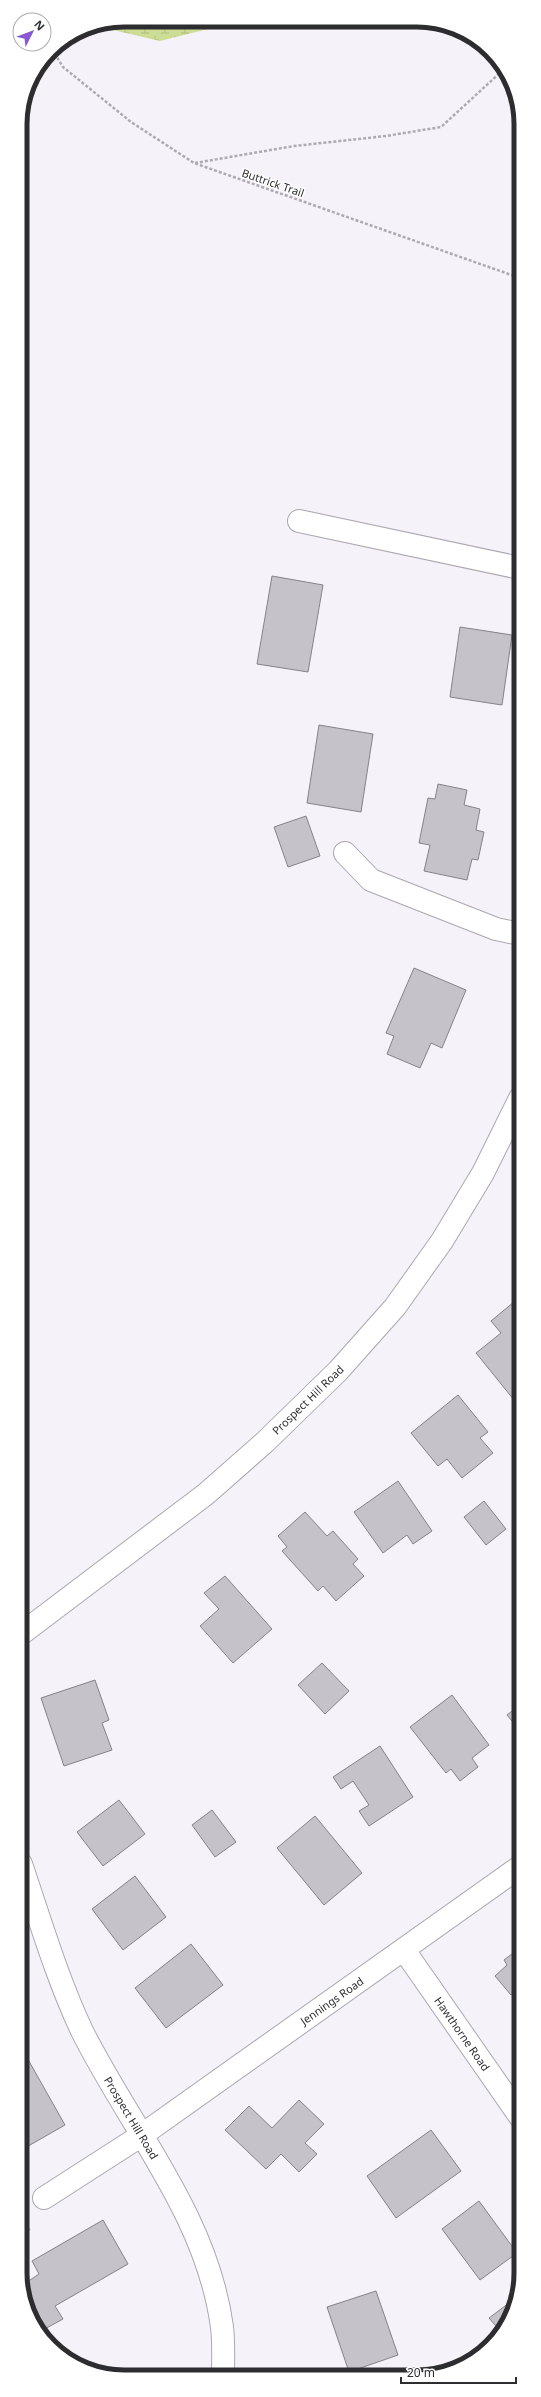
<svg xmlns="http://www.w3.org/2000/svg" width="541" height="2397" font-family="'Noto Sans',sans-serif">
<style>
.wetland{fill:url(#wetland-marsh)}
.building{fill:#c6c2ca;stroke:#858289}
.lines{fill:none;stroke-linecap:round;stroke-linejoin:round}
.minor-casing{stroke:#aba7b0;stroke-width:24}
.path{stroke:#adabb1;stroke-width:2.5;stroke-dasharray:3 2;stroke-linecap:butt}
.minor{stroke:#fff;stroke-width:22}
.labels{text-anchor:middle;stroke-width:3;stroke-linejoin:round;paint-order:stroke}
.street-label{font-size:11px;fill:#2d2c2f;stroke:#fff}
.rim{fill:none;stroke:#2d2c2f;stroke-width:5}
</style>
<defs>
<pattern id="wetland-marsh" width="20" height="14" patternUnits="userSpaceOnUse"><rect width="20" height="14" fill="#cedd96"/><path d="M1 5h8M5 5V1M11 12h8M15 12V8" fill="none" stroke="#b1be82"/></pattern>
</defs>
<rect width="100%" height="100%" fill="#f5f2fa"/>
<!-- wetland -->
<path class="wetland" d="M 124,20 L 240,21 L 160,41 L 96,26 Z"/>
<!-- building -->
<path class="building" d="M 272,576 L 323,585 L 308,672 L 257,664 Z
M 460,627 L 512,635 L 502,705 L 450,697 Z
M 319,725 L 373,734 L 361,812 L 307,803 Z
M 438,784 L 467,790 L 464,805 L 480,809 L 476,830 L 484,832 L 478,860 L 472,859 L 467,880 L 424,871 L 430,845 L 419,843 L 428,798 L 435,799 Z
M 306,816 L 320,856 L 288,867 L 274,827 Z
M 414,968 L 466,990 L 442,1048 L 431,1043 L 420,1068 L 387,1054 L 394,1036 L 386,1033 Z
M 520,1297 L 521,1395 L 514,1400 L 476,1353 L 501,1333 L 491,1321 Z
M 458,1395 L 488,1432 L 480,1438 L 493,1453 L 462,1478 L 447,1459 L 438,1466 L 411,1433 Z
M 398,1481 L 432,1531 L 413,1544 L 407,1535 L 383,1553 L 354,1512 Z
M 484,1501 L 506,1529 L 486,1545 L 464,1517 Z
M 305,1512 L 327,1536 L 333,1531 L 358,1559 L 353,1564 L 364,1576 L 336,1601 L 323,1586 L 318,1591 L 282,1551 L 287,1547 L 278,1536 Z
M 225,1576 L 272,1629 L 233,1663 L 200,1626 L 219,1609 L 204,1593 Z
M 322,1663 L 349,1691 L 325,1714 L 298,1685 Z
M 95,1680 L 109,1720 L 102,1723 L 112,1750 L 64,1766 L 41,1698 Z
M 452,1695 L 489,1745 L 472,1758 L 478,1767 L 460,1781 L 451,1769 L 446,1773 L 410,1727 Z
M 521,1704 L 521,1732 L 507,1715 Z
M 380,1746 L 413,1797 L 369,1826 L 359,1811 L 369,1805 L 353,1781 L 341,1789 L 333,1777 Z
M 119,1800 L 145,1834 L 103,1866 L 77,1832 Z
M 212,1810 L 236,1842 L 215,1857 L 192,1825 Z
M 315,1816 L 362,1873 L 324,1905 L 277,1848 Z
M 135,1876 L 166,1917 L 123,1950 L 92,1909 Z
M 191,1944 L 223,1985 L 166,2028 L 135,1988 Z
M 521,1947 L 521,1987 L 511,1995 L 495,1976 L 507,1965 L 504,1960 Z
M 21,2047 L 65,2125 L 23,2149 L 21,2145 Z
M 299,2100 L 324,2124 L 305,2143 L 317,2154 L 299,2172 L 281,2154 L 266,2169 L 225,2130 L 249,2106 L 272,2128 Z
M 431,2130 L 461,2171 L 396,2218 L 367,2176 Z
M 479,2201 L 517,2253 L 480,2280 L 442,2229 Z
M 103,2220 L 128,2264 L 55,2306 L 63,2319 L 41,2331 L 21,2286 L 39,2274 L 32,2261 Z
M 376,2291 L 398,2355 L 349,2372 L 327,2307 Z
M 517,2297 L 513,2313 L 501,2332 L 489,2318 Z"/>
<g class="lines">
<defs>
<path id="minor" d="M 299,521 L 520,568
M 345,853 L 371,880 L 496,929 L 520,934
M 21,1634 L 206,1494 L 265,1442 L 338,1371 L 395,1307 L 442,1241 L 483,1173 L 520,1098
M 21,1864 C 40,1920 57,1978 82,2031 C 131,2129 207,2215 222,2327 C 224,2343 223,2360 223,2375
M 404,1950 L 521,2118
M 44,2198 L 142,2135 L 521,1866"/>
</defs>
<!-- minor casing -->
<use href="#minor" class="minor-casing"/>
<!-- path -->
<path class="path" d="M 52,49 L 63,67 L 131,122 L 194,163 L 520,278
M 195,163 L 294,146 L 386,136 L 441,127 L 502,71
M 21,2238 L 31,2227"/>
<!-- minor -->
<use href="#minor" class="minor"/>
</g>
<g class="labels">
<!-- street labels -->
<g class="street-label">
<text transform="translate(273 183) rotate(19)" y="4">Buttrick Trail</text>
<text transform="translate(308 1400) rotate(-44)" y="4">Prospect Hill Road</text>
<text transform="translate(332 2001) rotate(-35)" y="4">Jennings Road</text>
<text transform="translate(462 2034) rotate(55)" y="4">Hawthorne Road</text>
<text transform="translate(131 2118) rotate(59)" y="4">Prospect Hill Road</text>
</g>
</g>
<!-- crop -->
<path d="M0 0H541V2397H0ZM124 27H417A97 97 0 0 1 514 124V2273A97 97 0 0 1 417 2370H124A97 97 0 0 1 27 2273V124A97 97 0 0 1 124 27Z" fill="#fff" fill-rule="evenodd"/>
<path class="rim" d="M124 27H417A97 97 0 0 1 514 124V2273A97 97 0 0 1 417 2370H124A97 97 0 0 1 27 2273V124A97 97 0 0 1 124 27Z"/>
<!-- north arrow -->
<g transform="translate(32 32) rotate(48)"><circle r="19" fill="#ffffff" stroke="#ababac"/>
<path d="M0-3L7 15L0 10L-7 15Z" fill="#8758d1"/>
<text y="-6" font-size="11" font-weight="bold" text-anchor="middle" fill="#2d2c2f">N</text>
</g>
<!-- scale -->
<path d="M401 2377v6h115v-6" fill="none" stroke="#2d2c2f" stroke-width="2"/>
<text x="407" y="2377" font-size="12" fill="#2d2c2f" stroke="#ffffff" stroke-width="3" paint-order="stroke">20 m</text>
</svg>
